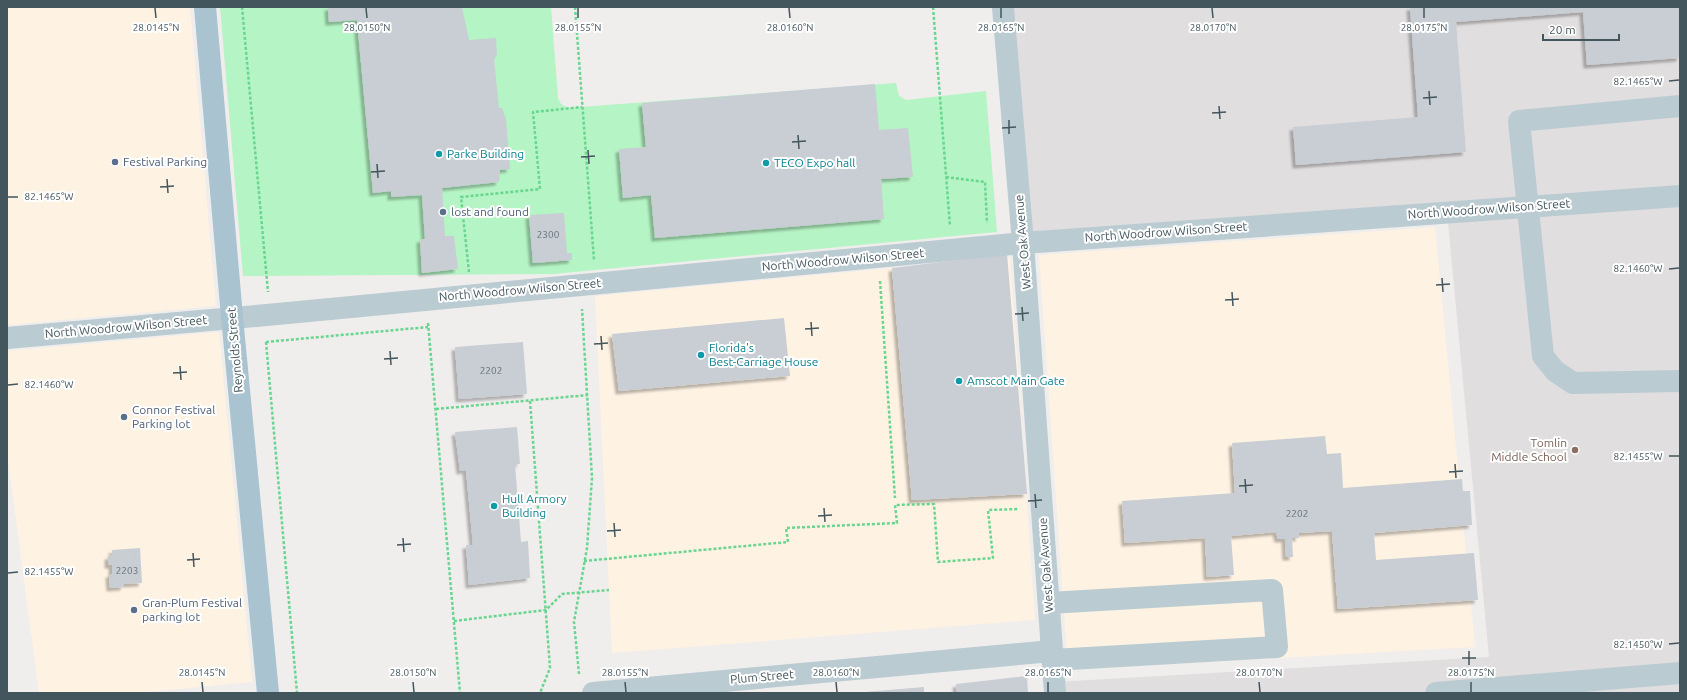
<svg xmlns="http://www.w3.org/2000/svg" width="1687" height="700" font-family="Ubuntu,sans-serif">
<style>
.commercial{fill:#fef2e3}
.education{fill:#e1dedf}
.green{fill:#b5f4c4}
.building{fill:#c8ced3;filter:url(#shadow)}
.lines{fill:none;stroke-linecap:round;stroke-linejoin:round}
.path{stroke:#69d690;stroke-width:2.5;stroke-dasharray:3 2;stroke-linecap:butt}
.minor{stroke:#bbcbd2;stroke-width:22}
.major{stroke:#a9c3d0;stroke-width:22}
.ticks{fill:none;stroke:#43555d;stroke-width:1.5}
.culture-dot{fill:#0f9aa8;stroke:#fff;stroke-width:1.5}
.service-dot{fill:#5c6f8a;stroke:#fff;stroke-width:1.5}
.education-dot{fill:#8d6e63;stroke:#fff;stroke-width:1.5}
.labels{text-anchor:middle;stroke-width:4;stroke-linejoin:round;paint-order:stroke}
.number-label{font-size:10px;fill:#64737a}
.culture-label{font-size:12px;fill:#0d838f;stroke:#fff;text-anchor:start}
.service-label{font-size:12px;fill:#4e5e75;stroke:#fff;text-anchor:start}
.street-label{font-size:12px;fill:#43555d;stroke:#fff}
.education-label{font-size:12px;fill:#785e54;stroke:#fff;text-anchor:end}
.ticks-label{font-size:10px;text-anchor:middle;fill:#43555d;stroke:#fff;stroke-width:4;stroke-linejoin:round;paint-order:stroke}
</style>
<defs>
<filter id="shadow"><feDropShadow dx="-3.5" dy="3.5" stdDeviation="1" flood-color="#0004"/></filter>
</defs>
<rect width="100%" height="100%" fill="#f0eded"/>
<!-- commercial -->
<path class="commercial" d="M 7,7 L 190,7 L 216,306 L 7,325 Z
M 1435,227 L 1475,647 L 1068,670 L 1039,255 Z
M 1010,257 L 1035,620 L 612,653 L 595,296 Z
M 219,332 L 252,682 L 137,693 L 39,693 L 7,452 L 7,351 Z"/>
<!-- education -->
<path class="education" d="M 1002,7 L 1680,7 L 1680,693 L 1055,693 L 1055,682 L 1489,657 L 1447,212 L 1023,243 Z"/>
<!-- green -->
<path class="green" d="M 220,7 L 551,7 L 558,98 L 561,104 L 568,108 L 896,83 L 899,96 L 906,100 L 986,91 L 997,232 L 553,274 L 243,276 Z"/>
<!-- building -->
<path class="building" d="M 328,7 L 462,7 L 469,40 L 496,38 L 497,56 L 494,59 L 499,108 L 502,108 L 506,119 L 510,169 L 500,170 L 499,182 L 442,188 L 445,236 L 454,236 L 458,269 L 422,273 L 420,239 L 425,239 L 422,195 L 391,197 L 391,191 L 373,193 L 357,20 L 329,22 Z
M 1410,7 L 1680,7 L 1680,58 L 1587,65 L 1583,12 L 1456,22 L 1466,152 L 1296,165 L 1293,127 L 1418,117 Z
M 875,84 L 879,130 L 908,128 L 913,177 L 881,179 L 884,219 L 655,238 L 651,195 L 623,198 L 619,149 L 646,147 L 642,103 Z
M 564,213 L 567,253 L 572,253 L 572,260 L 533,263 L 529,215 Z
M 1007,254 L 1027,494 L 912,500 L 892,268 Z
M 784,318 L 790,376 L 619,391 L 612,334 Z
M 523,342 L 527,394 L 459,399 L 455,347 Z
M 517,427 L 520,464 L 515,464 L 521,542 L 528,541 L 530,578 L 469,585 L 466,545 L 473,545 L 466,470 L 460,471 L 455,432 Z
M 1325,436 L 1327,454 L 1341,453 L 1343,488 L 1462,479 L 1463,491 L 1470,491 L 1472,525 L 1374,533 L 1376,560 L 1474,553 L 1478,600 L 1338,609 L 1332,531 L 1299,533 L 1299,538 L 1292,538 L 1293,557 L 1286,557 L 1285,539 L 1278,539 L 1276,532 L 1231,536 L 1234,575 L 1207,577 L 1205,538 L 1125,543 L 1122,501 L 1235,493 L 1232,443 Z
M 140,548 L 142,583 L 124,584 L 124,587 L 110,588 L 109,574 L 112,574 L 112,565 L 108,565 L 108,556 L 136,554 L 112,555 L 112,550 Z
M 1027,676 L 1028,693 L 957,693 L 956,684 Z
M 924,687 L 924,693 L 865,693 L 865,692 Z"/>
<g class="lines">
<!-- path -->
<path class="path" d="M 242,7 L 268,292
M 575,7 L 594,260
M 933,7 L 950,226
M 946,177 L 985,182 L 987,223
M 469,272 L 461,197 L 540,189 L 533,112 L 582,107
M 880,281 L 895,498
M 428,323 L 460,693
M 266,342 L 297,693
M 266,342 L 428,327
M 530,401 L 550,668 L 540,693
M 436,409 L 588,395
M 584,561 L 788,542 L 786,528 L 897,523 L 895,505 L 934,504 L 938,562 L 993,558 L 988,510 L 1019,509
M 454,621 L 546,610 L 562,594 L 609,590
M 579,674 L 574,622 L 587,548 L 592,478 L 582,309"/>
<!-- minor -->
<path class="minor" d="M 1003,7 L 1023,243 L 1055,693
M 1680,106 L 1519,121 L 1543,356 L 1555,371 L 1573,383 L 1680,381
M 7,338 L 267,315 L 1023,243 L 1680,196
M 1049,603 L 1272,590 L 1277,647 L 1053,660
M 593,693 L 1052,651
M 1436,693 L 1680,673"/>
<!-- major -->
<path class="major" d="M 205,7 L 232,317 L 268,693"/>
</g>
<!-- ticks -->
<path class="ticks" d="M 155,8 L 156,18M 366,8 L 367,18M 578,8 L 578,18M 789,8 L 790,18M 1001,8 L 1001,18M 1212,8 L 1213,18M 1424,8 L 1424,18M 1669,81 L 1679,80M 1429,91 L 1430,105M 1423,98 L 1437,97M 1219,106 L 1220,119M 1212,113 L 1226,112M 1009,120 L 1009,134M 1002,128 L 1016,127M 798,135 L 799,149M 792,142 L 806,141M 588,150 L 589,164M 581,157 L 595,156M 377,164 L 378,178M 371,172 L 385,171M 167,179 L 168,193M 160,187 L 174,186M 8,197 L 18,197M 1669,269 L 1679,268M 1442,278 L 1443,292M 1436,285 L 1450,284M 1232,292 L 1233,306M 1225,300 L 1239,299M 1022,307 L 1023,321M 1015,314 L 1029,313M 811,322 L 812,336M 805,329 L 819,328M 601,336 L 602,350M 594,344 L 608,343M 390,351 L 391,365M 384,359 L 398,358M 180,366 L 181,380M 173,373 L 187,372M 8,385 L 18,384M 1669,456 L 1679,456M 1455,464 L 1456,478M 1449,472 L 1463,471M 1245,479 L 1246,493M 1239,486 L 1253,485M 1035,494 L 1036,508M 1028,501 L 1042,500M 824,508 L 825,522M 818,516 L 832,515M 614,523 L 615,537M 607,531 L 621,530M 403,538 L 404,552M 397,545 L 411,544M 193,553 L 194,567M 187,560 L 200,559M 8,573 L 18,572M 1669,644 L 1679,643M 1469,651 L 1469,665M 1462,658 L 1476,658M 202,682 L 203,692M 413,682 L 414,692M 625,682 L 626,692M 836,682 L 837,692M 1048,682 L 1048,692M 1259,682 L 1260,692M 1471,682 L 1471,692"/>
<!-- markers -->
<g class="culture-dot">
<circle cx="439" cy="154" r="4"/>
<circle cx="766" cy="163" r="4"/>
<circle cx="701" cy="355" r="4"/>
<circle cx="959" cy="381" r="4"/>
<circle cx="494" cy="506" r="4"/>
</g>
<g class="service-dot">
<circle cx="115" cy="162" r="4"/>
<circle cx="443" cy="212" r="4"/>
<circle cx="124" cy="417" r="4"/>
<circle cx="134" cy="610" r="4"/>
</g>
<circle class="education-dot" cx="1575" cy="450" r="4"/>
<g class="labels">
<!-- number labels -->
<g class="number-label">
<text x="548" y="238">2300</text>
<text x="491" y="374">2202</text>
<text x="1297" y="517">2202</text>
<text x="127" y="574">2203</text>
</g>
<!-- culture labels -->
<g class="culture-label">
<text x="447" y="158">Parke Building</text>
<text x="774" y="167">TECO Expo hall</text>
<text x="709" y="352">Florida's<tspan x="709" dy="14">Best-Carriage House</tspan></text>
<text x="967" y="385">Amscot Main Gate</text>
<text x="502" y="503">Hull Armory<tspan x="502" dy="14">Building</tspan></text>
</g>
<!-- service labels -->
<g class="service-label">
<text x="123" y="166">Festival Parking</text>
<text x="451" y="216">lost and found</text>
<text x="132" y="414">Connor Festival<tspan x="132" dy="14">Parking lot</tspan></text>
<text x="142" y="607">Gran-Plum Festival<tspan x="142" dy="14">parking lot</tspan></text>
</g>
<!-- street labels -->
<g class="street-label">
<text transform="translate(1489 209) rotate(-4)" y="4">North Woodrow Wilson Street</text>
<text transform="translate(1166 232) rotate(-4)" y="4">North Woodrow Wilson Street</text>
<text transform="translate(1023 242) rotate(-95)" y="4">West Oak Avenue</text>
<text transform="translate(843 260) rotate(-5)" y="4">North Woodrow Wilson Street</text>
<text transform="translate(520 290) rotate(-5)" y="4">North Woodrow Wilson Street</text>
<text transform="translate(126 327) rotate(-5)" y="4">North Woodrow Wilson Street</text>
<text transform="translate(235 350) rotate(-95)" y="4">Reynolds Street</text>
<text transform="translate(1046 565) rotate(-94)" y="4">West Oak Avenue</text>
<text transform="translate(762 677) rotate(-5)" y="4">Plum Street</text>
</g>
<!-- education labels -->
<g class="education-label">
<text x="1567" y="447">Tomlin<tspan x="1567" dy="14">Middle School</tspan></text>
</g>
</g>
<g class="ticks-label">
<text x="156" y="31">28.0145°N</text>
<text x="367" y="31">28.0150°N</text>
<text x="578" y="31">28.0155°N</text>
<text x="790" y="31">28.0160°N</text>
<text x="1001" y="31">28.0165°N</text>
<text x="1213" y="31">28.0170°N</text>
<text x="1424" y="31">28.0175°N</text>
<text x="1638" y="85">82.1465°W</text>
<text x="49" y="200">82.1465°W</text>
<text x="1638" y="272">82.1460°W</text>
<text x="49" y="388">82.1460°W</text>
<text x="1638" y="460">82.1455°W</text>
<text x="49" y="575">82.1455°W</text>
<text x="1638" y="648">82.1450°W</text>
<text x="202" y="676">28.0145°N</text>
<text x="413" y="676">28.0150°N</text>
<text x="625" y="676">28.0155°N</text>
<text x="836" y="676">28.0160°N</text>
<text x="1048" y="676">28.0165°N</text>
<text x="1259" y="676">28.0170°N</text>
<text x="1471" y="676">28.0175°N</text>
</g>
<!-- border -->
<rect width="1687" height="700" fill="none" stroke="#43555d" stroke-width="16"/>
<!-- scale -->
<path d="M1543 34v6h76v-6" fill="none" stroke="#43555d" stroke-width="2"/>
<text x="1549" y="34" font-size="12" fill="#43555d" stroke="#ffffff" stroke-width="3" paint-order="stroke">20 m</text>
</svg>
